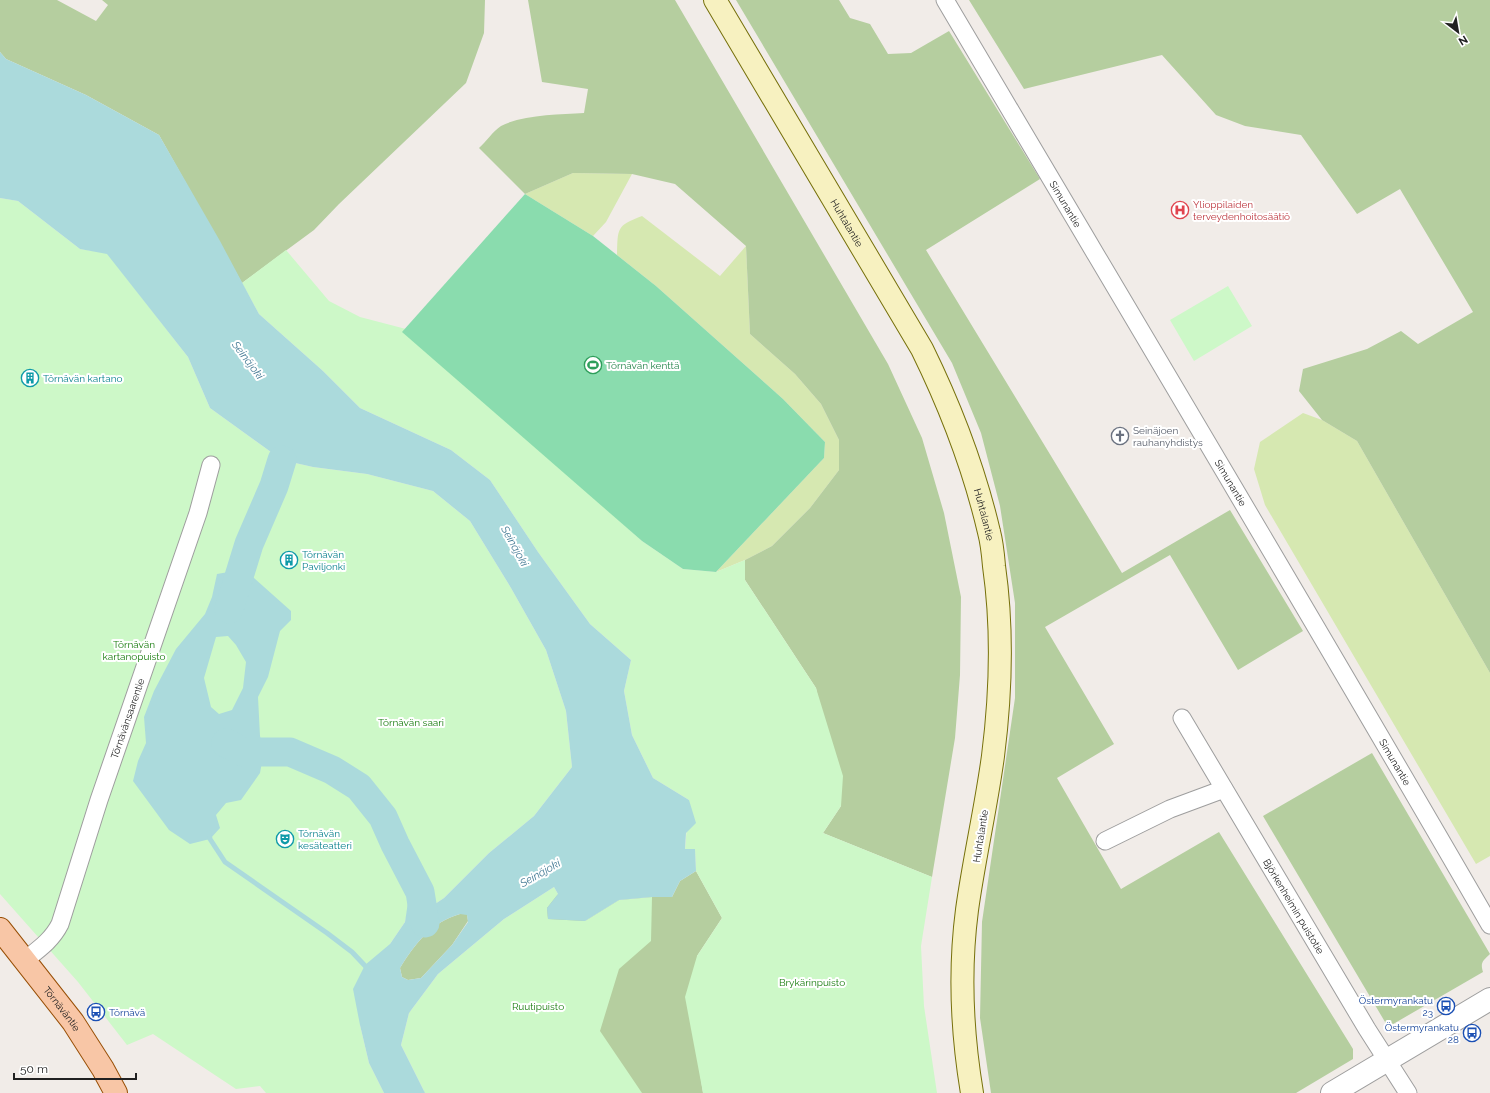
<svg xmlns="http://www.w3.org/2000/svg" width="1490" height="1093" font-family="Raleway,sans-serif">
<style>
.grass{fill:#d6e8b1}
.forest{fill:#b5ce9f}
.park{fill:#cdf8c8}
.pitch{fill:#8adcae}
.water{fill:#abdadc;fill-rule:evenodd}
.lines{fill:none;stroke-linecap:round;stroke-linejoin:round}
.stream{stroke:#abdadc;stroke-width:5}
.river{stroke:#abdadc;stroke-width:29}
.minor-casing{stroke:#9e9e9e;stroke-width:19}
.tertiary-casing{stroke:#9e9e9e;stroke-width:24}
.secondary-casing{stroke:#76700a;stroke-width:24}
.primary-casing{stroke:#984f06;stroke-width:24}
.minor{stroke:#fff;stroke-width:17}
.tertiary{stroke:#fff;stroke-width:22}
.secondary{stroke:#f7f1c0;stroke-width:22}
.primary{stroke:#f8c6a6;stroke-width:22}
.labels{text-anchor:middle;stroke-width:4;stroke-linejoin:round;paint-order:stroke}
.street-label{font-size:10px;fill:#212121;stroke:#fff}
.health-label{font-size:10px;fill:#be3a42;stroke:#fff;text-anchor:start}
.leisure-label{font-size:10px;fill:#27864d;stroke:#fff;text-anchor:start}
.culture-label{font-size:10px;fill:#0d838f;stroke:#fff;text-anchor:start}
.worship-label{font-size:10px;fill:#5b616d;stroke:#fff;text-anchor:start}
.park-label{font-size:10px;fill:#1a7d10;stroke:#fff}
.transit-label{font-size:10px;fill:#164399;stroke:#fff;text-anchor:end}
.water-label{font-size:11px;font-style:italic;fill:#477c96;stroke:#fff}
</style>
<rect width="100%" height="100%" fill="#f1ece8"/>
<!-- grass -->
<path class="grass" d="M 573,173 L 632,174 L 606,222 L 593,236 L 525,194 Z
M 642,216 L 720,276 L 746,246 L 750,334 L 795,374 L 821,404 L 839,440 L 839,470 L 810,508 L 772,546 L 745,560 L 716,572 L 824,458 L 825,442 L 783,399 L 656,286 L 617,255 C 618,228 616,226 642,216 Z
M 1303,413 L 1322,420 L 1357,441 L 1490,673 L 1490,856 L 1476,864 L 1265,505 L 1254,469 L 1260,442 Z"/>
<!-- forest -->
<path class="forest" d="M 0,0 L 57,0 L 96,21 L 108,5 L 102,0 L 485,0 L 484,33 L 466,83 L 339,204 L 314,230 L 242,283 L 159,135 L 86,95 L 6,59 L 0,52 Z
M 528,0 L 675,0 L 888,364 L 922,438 L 944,513 L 961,597 L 960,675 L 955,738 L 932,877 L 823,833 L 841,806 L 816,688 L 745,580 L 745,560 L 772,546 L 810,508 L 839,470 L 839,440 L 821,404 L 795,374 L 750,334 L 746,246 L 675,184 L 632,174 L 573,173 L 525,194 L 479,148 C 486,142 493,131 501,126 C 524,114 559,115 584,113 L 588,89 L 542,82 Z
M 736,0 L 839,0 L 850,18 L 870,24 L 888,54 L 911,53 L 949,31 L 1040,179 L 926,250 L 1122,573 L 1230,510 L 1303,631 L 1238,670 L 1170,555 L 1045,627 L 1114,744 L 1057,778 L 1121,889 L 1219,832 L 1353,1049 L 1353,1059 L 1296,1093 L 991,1093 L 980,1018 L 982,922 L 1015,698 L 1015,603 L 1000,506 L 981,433 L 952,363 Z
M 969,0 L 1490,0 L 1490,673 L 1357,441 L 1322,420 L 1299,391 L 1303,369 L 1367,349 L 1401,331 L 1418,344 L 1473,312 L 1400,189 L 1357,214 L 1301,135 L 1245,126 L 1216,115 L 1162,55 L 1024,89 Z
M 1372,753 L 1490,954 C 1483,961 1480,962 1483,972 L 1388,1027 L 1263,816 Z
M 696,871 L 722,918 L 697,956 L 699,1066 L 703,1093 L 425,1093 L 409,1013 L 558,894 L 585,921 L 619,900 L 652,897 L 672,897 L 680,881 Z
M 460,914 L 467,914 L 468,921 L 452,945 L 421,978 L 408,980 L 402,977 L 400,968 C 415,944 431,922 460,914 Z"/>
<!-- park -->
<path class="park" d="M 0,198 L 18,201 L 80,249 L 107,253 L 188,357 L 210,408 L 282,460 L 313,467 L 367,474 L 433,491 L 470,521 L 511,588 L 546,650 L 566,711 L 572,767 L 534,816 L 489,853 L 444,898 L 435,904 L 421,898 L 409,902 L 405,922 L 390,944 L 360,1025 L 369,1063 L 384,1093 L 266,1093 L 260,1086 L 236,1089 L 153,1034 L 127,1045 L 78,982 L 0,894 Z
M 286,250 L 329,301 L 360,317 L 406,329 L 642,541 L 683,569 L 716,572 L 745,560 L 745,580 L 816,688 L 843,776 L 841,806 L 823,833 L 932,877 L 921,946 L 924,1006 L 937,1093 L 703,1093 L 685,997 L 697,956 L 722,918 L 696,871 L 695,850 L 685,850 L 689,800 L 653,778 L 632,735 L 624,691 L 631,660 L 590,624 L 538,552 L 490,480 L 451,450 L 360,408 L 323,371 L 259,314 L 242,283 Z
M 1228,286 L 1252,326 L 1194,361 L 1170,320 Z
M 554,887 L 558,894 L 547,908 L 548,919 L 585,921 L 619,900 L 652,897 L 651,941 L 619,969 L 600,1031 L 642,1093 L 425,1093 L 401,1045 L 409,1013 L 438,974 L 504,919 Z"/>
<!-- pitch -->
<path class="pitch" d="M 525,194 L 593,236 L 656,286 L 783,399 L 825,442 L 824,458 L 716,572 L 683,569 L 642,541 L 402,332 Z"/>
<!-- water -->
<path class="water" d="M 0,52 L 6,59 L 86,95 L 159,135 L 220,241 L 259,314 L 323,371 L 360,408 L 451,450 L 490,480 L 538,552 L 590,624 L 631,660 L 624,691 L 632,735 L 653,778 L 689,800 L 696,823 L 686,833 L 685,849 L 695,849 L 696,871 L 680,881 L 672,897 L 652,897 L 619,900 L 585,921 L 548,919 L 547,908 L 558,894 L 554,887 L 504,919 L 438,974 L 409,1013 L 401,1045 L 425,1093 L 384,1093 L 369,1063 L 360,1025 L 353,989 L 365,965 L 390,944 L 405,922 L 408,902 L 421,897 L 435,904 L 444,898 L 489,853 L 534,816 L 572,767 L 566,711 L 546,650 L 511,588 L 470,521 L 433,491 L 367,474 L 313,467 L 282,460 L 210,408 L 188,357 L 107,254 L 80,249 L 18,201 L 0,198 ZM 460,914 L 467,915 L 468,922 L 452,945 L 421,978 L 408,980 L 402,977 L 400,968 C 415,944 431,922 460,914 Z
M 240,570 L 254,578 L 291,611 L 291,620 L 280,631 L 268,677 L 258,697 L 260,736 L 264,751 L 260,773 L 241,800 L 226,803 L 216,815 L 220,828 L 210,839 L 190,844 L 169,830 L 133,781 L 138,761 L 146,743 L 144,717 L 154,691 L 176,649 L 205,614 L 212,597 L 217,574 ZM 228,636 L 236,645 L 246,662 L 243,688 L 232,710 L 219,714 L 211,707 L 204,678 L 216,637 Z"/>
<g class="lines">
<!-- stream -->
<path class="stream" d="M 209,833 L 210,839 L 225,862 L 327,933 L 352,952 L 369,970"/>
<!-- river -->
<path class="river" d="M 229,609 L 249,544 L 274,486 L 282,460
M 226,743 L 243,752 L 290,752 L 332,770 L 359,787 L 383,817 L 395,844 L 420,892 L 425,923"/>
<defs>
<g id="minor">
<path id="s1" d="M 945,0 C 1127,308 1311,615 1490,925"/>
<path id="s2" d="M 1182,718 L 1367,1029 L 1408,1093"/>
<path d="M 1105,841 L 1170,809 L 1224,789"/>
<path id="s3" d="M 25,960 C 39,949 52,940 60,924 L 99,800 L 198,513 L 211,465"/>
</g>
<path id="tertiary" d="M 1332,1093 L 1490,999"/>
<g id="secondary">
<path id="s4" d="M 715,0 L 922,349 C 951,408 974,468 989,532 C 992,543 993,554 994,566 C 1003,629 1001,693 993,756 C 986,808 974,859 967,910 C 959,971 962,1033 972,1093"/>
</g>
<g id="primary">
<path id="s5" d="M 0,929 L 73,1022 L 103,1069 L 116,1093"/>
</g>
</defs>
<!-- minor casing -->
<use href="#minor" class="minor-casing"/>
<!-- tertiary casing -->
<use href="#tertiary" class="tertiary-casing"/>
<!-- secondary casing -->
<use href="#secondary" class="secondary-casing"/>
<!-- primary casing -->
<use href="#primary" class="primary-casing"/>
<!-- minor -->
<use href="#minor" class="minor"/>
<!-- tertiary -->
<use href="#tertiary" class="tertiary"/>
<!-- secondary -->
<use href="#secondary" class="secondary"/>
<!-- primary -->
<use href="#primary" class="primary"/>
</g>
<!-- icons -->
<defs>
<symbol id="hospital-ring" viewBox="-11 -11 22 22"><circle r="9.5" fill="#fff" stroke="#e0444e" stroke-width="1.5"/><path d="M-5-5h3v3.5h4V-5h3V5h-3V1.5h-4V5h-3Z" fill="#e0444e"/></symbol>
<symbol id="stadium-ring" viewBox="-11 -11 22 22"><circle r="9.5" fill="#fff" stroke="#2e9e5b" stroke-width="1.5"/><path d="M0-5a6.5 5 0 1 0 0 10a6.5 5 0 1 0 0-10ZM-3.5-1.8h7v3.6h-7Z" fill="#2e9e5b"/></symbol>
<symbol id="building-ring" viewBox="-11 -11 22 22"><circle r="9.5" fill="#fff" stroke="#0f9aa8" stroke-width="1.5"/><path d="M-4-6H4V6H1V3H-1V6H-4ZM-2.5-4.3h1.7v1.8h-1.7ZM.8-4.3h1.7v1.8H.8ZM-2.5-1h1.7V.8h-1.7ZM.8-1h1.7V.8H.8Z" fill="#0f9aa8"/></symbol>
<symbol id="church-ring" viewBox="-11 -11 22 22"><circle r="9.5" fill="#fff" stroke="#6b7280" stroke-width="1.5"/><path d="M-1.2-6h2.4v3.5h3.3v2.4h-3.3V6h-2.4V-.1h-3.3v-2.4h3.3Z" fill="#6b7280"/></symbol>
<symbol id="theatre-ring" viewBox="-11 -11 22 22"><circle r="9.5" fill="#fff" stroke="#0f9aa8" stroke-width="1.5"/><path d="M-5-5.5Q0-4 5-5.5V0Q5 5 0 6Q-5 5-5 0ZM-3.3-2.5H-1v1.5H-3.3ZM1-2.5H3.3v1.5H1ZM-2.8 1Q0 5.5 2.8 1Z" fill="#0f9aa8"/></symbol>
<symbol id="bus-ring" viewBox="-11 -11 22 22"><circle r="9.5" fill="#fff" stroke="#1a4fb4" stroke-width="1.5"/><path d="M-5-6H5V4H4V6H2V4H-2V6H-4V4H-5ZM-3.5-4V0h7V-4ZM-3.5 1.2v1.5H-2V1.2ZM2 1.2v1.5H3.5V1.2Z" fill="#1a4fb4"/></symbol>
</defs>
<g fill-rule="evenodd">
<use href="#hospital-ring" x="1170" y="200" width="20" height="20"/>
<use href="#stadium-ring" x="583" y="355" width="20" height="20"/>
<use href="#building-ring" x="20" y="368" width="20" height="20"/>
<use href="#church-ring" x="1110" y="426" width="20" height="20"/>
<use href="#building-ring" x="279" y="550" width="20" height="20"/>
<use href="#theatre-ring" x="275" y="829" width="20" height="20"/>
<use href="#bus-ring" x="1436" y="996" width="20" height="20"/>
<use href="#bus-ring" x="86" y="1002" width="20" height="20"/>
<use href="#bus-ring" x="1462" y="1023" width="20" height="20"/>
</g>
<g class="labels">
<!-- street labels -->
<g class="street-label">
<text dy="4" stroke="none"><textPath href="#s1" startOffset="237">Simunantie</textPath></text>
<text dy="4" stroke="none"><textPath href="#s4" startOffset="259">Huhtalantie</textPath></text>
<text dy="4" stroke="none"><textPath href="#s1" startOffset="561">Simunantie</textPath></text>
<text dy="4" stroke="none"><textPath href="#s4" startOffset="583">Huhtalantie</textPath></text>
<text dy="4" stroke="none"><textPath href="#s3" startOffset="267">Törnävänsaarentie</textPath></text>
<text dy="4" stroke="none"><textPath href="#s1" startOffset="885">Simunantie</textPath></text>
<text transform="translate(980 836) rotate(-81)" y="4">Huhtalantie</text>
<text dy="4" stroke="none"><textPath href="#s2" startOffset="219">Björkenheimin puistotie</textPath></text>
<text dy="4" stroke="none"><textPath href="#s5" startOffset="101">Törnäväntie</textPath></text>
</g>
<!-- health labels -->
<g class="health-label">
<text x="1193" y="208">Ylioppilaiden<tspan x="1193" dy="12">terveydenhoitosäätiö</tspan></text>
</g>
<!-- leisure labels -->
<g class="leisure-label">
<text x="606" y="369">Törnävän kenttä</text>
</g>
<!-- culture labels -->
<g class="culture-label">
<text x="43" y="382">Törnävän kartano</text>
<text x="302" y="558">Törnävän<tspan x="302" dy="12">Paviljonki</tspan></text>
<text x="298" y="837">Törnävän<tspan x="298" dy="12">kesäteatteri</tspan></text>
</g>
<!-- worship labels -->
<g class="worship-label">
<text x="1133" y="434">Seinäjoen<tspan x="1133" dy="12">rauhanyhdistys</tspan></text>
</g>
<!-- park labels -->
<g class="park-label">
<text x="134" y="648">Törnävän<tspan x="134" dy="12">kartanopuisto</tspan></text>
<text x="411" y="726">Törnävän saari</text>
<text x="812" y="986">Brykärinpuisto</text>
<text x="538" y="1010">Ruutipuisto</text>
</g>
<!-- transit labels -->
<g class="transit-label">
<text x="1433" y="1004">Östermyrankatu<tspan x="1433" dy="12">23</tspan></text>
<text x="109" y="1016" text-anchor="start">Törnävä</text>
<text x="1459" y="1031">Östermyrankatu<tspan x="1459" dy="12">28</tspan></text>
</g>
<!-- water labels -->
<g class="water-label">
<text transform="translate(248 360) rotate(53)" y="4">Seinäjoki</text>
<text transform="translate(515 546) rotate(61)" y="4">Seinäjoki</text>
<text transform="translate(540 873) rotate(-30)" y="4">Seinäjoki</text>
</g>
</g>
<!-- north arrow -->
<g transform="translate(1458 32) rotate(149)" stroke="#ffffff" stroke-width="3" paint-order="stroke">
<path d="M0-3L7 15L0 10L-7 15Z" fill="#212121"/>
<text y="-6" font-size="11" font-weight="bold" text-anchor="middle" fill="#212121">N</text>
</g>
<!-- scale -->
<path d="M14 1073v6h122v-6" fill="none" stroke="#212121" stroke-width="2"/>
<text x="20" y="1073" font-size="12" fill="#212121" stroke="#ffffff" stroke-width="3" paint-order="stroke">50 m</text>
</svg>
